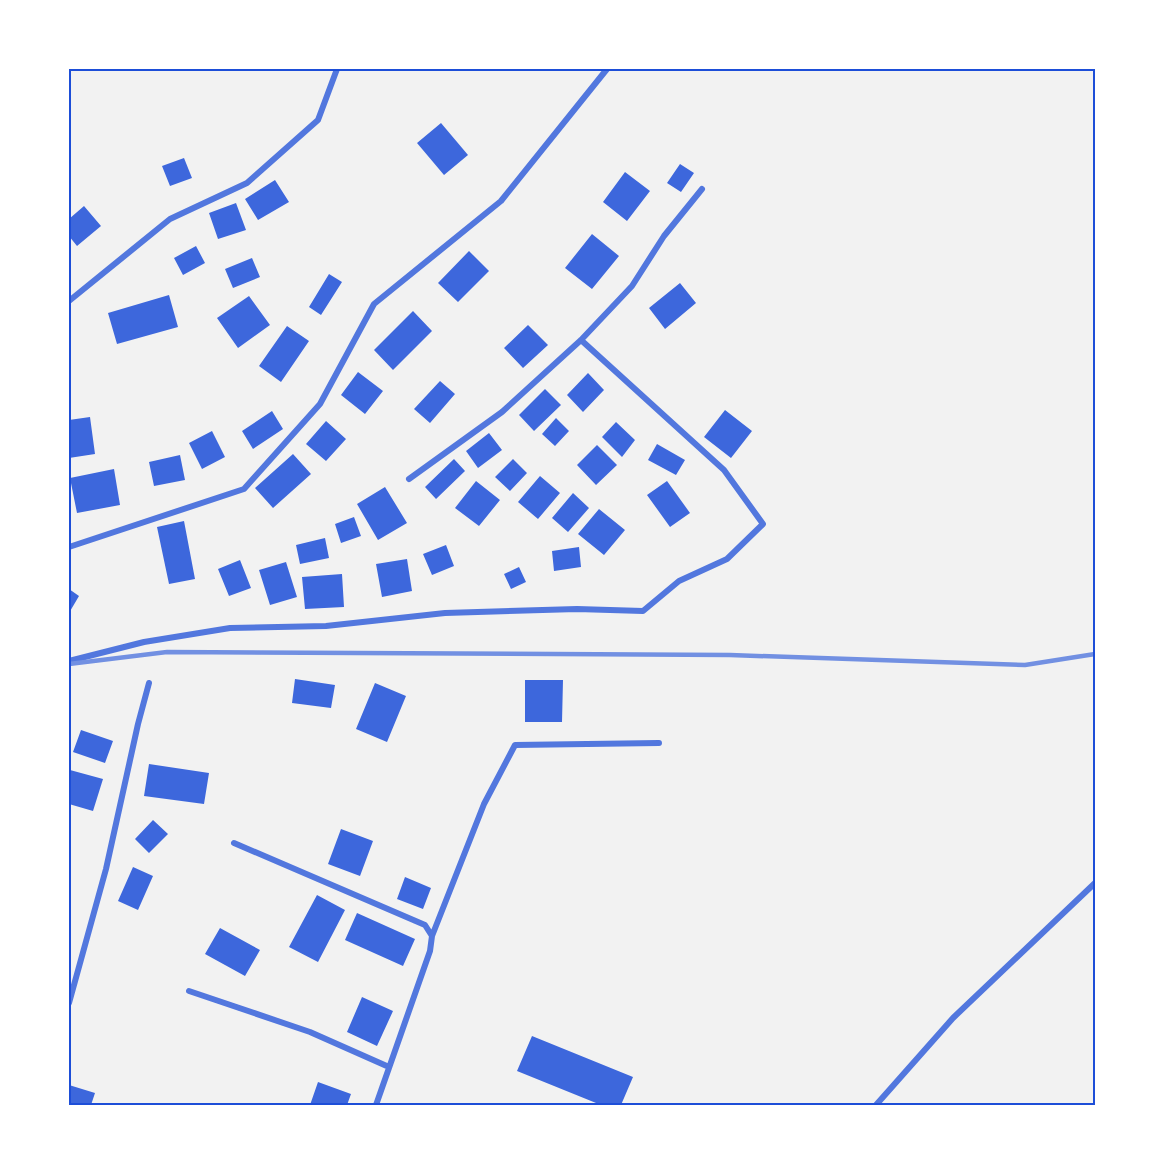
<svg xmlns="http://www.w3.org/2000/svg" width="1164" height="1174" font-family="'Public Sans',sans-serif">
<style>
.building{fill:#3d67dc}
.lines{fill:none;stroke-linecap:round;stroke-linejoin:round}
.minor{stroke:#5277de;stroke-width:6}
.rail{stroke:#7290e2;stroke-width:4.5}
.neatline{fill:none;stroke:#1d4ed8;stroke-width:2}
</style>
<rect width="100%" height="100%" fill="#f2f2f2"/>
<!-- building -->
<path class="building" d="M 441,123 L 468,155 L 444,175 L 417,143 Z
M 184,158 L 192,178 L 170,186 L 162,166 Z
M 680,164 L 694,173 L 681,192 L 667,183 Z
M 625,172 L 650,191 L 627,221 L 603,202 Z
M 275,180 L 289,202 L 258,220 L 245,199 Z
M 236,203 L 246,230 L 218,239 L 209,213 Z
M 84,206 L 101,226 L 77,246 L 69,236 L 69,219 Z
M 592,234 L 619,256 L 592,289 L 565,268 Z
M 196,246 L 205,263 L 183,275 L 174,258 Z
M 469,251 L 489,271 L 458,302 L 438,283 Z
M 252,258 L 260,277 L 233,288 L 225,269 Z
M 329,274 L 342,282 L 321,315 L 309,307 Z
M 680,283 L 696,303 L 665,329 L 649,308 Z
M 169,295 L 178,327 L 117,344 L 108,313 Z
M 249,296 L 270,325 L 238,348 L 217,318 Z
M 413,311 L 432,331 L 393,370 L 374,350 Z
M 528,325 L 548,345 L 523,368 L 504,348 Z
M 287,326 L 309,341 L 281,382 L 259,366 Z
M 358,372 L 383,391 L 365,414 L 341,395 Z
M 588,373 L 604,390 L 583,412 L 567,395 Z
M 440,381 L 455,394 L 430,423 L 414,409 Z
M 545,389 L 561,405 L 534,431 L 519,415 Z
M 725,410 L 752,431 L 731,458 L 704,437 Z
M 272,411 L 283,429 L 253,449 L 242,431 Z
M 90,417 L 95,454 L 69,458 L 69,420 Z
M 556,418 L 569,431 L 555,446 L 542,434 Z
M 326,421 L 346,439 L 326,461 L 306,444 Z
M 616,422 L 635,440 L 622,457 L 602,437 Z
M 212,431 L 225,457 L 202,469 L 189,443 Z
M 489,433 L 502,450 L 478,468 L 466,451 Z
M 657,444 L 685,460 L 676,475 L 648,460 Z
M 597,445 L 617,465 L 596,485 L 577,465 Z
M 293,454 L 311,474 L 273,508 L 255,488 Z
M 180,455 L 185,480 L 154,486 L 149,462 Z
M 454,459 L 465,471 L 436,499 L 425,487 Z
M 513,459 L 527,473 L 510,491 L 495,477 Z
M 114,469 L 120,505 L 77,513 L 70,478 Z
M 540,476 L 560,493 L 538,519 L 518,502 Z
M 476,481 L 500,500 L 479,526 L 455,508 Z
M 667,481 L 690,513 L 670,527 L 647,495 Z
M 385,487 L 407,523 L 378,540 L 357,504 Z
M 573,493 L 589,508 L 568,532 L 552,518 Z
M 599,509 L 625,530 L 604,555 L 578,534 Z
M 354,517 L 361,536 L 341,543 L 335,524 Z
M 184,521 L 195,579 L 169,584 L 157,527 Z
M 325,538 L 329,558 L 300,564 L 296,545 Z
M 446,545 L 454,566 L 432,575 L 423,554 Z
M 579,547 L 581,567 L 554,571 L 552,551 Z
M 407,559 L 412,591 L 382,597 L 376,564 Z
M 240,560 L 251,588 L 229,596 L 218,569 Z
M 286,562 L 297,597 L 270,605 L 259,570 Z
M 519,567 L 526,582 L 511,589 L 504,574 Z
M 342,574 L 344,607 L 305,609 L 302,577 Z
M 69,589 L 79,596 L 69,613 Z
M 295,679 L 335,685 L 331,708 L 292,703 Z
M 525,680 L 563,680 L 562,722 L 525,722 Z
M 375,683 L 406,696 L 387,742 L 356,729 Z
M 81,730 L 113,741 L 105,763 L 73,752 Z
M 149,764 L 209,773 L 204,804 L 144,796 Z
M 70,770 L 103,779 L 93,811 L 69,804 Z
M 153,820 L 168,834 L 149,853 L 135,839 Z
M 341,829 L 373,841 L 360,876 L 328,864 Z
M 133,867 L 153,876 L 138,910 L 118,901 Z
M 405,877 L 431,888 L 423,909 L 397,899 Z
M 317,895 L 345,910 L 318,962 L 289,947 Z
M 357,913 L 415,939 L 403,966 L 345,940 Z
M 220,928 L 260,950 L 245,976 L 205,954 Z
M 362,997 L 393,1011 L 377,1046 L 347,1032 Z
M 532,1036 L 633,1077 L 621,1105 L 601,1105 L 517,1071 Z
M 318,1082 L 351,1094 L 347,1105 L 310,1105 Z
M 69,1085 L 95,1093 L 91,1105 L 69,1105 Z"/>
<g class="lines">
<!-- minor -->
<path class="minor" d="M 69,301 L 170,219 L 247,183 L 318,120 L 337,69
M 409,479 L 502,412 L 581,340 L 632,286 L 664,236 L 702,189
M 69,547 L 244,489 L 320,404 L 374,304 L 501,201 L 607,69
M 69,661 L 144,642 L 230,628 L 326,626 L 445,613 L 577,609 L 643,611 L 679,581 L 727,559 L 763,524 L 724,470 L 581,340
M 234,843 L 425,925 L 432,936 L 430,951 L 376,1105
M 432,936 L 484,804 L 515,745 L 659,743
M 189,991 L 310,1032 L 389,1067
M 69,1003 L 106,869 L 138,724 L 149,683
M 876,1105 L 953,1018 L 1095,883"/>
<!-- rail -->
<path class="rail" d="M 69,664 L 167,652 L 730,655 L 1025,665 L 1095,654"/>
</g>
<!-- border -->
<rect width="1164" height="1174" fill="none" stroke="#ffffff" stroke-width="141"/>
<rect x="70" y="70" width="1024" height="1034" class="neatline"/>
</svg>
